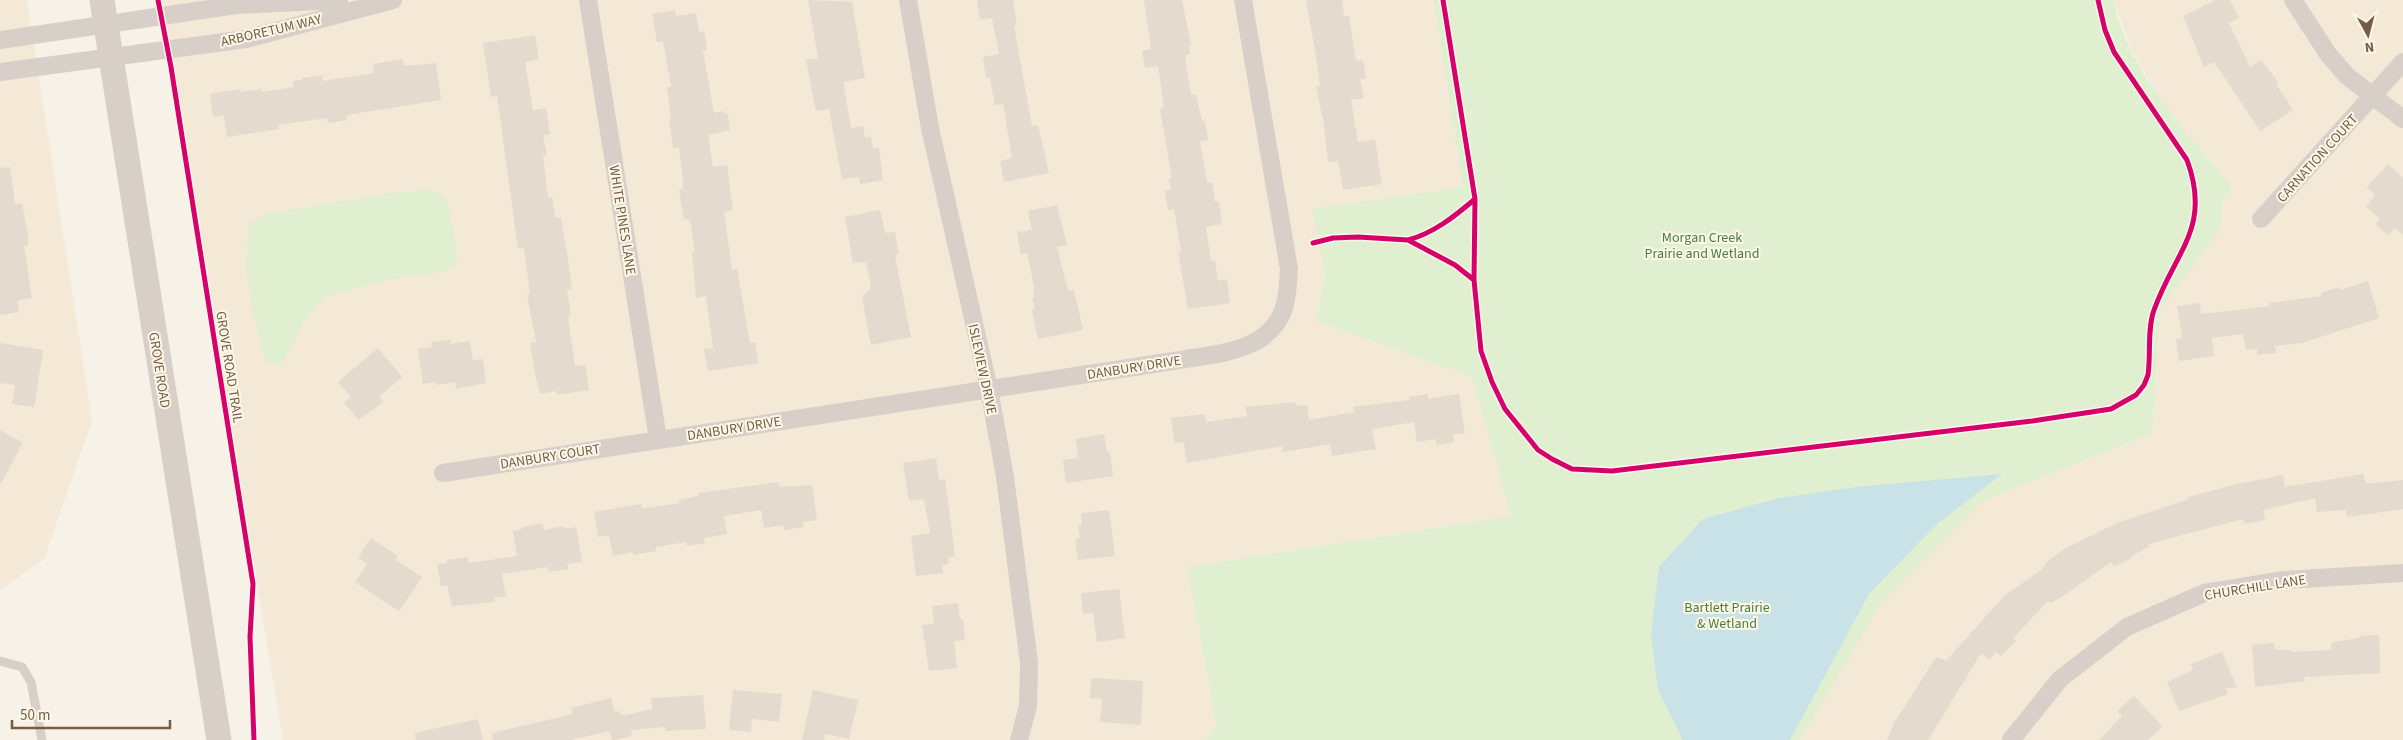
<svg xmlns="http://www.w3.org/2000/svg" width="2403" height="740" font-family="'Source Sans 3',sans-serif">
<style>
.residential{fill:#f3e9d6}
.green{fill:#dfefd0}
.water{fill:#c8e2e8}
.building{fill:#e4dace}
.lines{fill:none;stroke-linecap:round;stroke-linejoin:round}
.lane{stroke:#d8d0c8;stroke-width:9}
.street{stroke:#d8d0c8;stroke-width:18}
.secondary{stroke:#d8d0c8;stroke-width:25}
.cycleway-casing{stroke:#fff8e8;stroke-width:8}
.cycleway{stroke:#d6006c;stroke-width:5}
.labels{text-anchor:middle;stroke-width:4;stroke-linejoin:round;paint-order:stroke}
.street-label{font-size:14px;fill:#765c46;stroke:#fff8e8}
.park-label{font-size:14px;fill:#4a7d3d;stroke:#fff8e8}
</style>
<rect width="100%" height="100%" fill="#f7f2e7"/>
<!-- residential -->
<path class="residential" d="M 0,0 L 27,0 L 92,421 L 44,559 L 0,590 Z
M 160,0 L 1433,0 L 1463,188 L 1312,209 L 1325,275 L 1316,321 L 1472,377 L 1511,516 L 1187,567 L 1217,726 L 1205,740 L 283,740 Z
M 2113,0 L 2403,0 L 2403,740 L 1800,740 L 1879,605 L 1983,501 L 2152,434 L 2160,311 L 2220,228 L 2221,203 L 2232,186 L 2164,106 L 2132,50 Z"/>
<!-- green -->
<path class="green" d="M 1433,0 L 2113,0 C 2130,74 2185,130 2232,186 L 2221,203 L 2221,228 L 2160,311 L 2152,434 L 1983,501 L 1882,602 L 1800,740 L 1205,740 L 1217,726 L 1187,567 L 1511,516 L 1472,377 L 1316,321 L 1325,275 L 1312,209 L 1463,187 Z
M 431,190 L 442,195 L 448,203 L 458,256 L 455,264 L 445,271 L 386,280 L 326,296 L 303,322 L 290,350 L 280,365 L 272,365 L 266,361 L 253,313 L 246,266 L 249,224 L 265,214 L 403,191 Z"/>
<!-- water -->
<path class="water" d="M 2002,474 L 1937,524 L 1869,594 L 1790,740 L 1683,740 L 1658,690 L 1651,635 L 1659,567 L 1703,519 L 1779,498 L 1856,487 Z"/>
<!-- building -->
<path class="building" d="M 808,0 L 852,2 L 865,78 L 843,82 L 851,128 L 863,126 L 865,138 L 871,137 L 873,149 L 879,148 L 883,180 L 860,184 L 859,177 L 842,179 L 829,109 L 816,111 L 806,60 L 818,58 Z
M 977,0 L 1013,0 L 1017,25 L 1014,26 L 1032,126 L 1038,125 L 1049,173 L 1004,182 L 1000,161 L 1012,158 L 1003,104 L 995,105 L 990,78 L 986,78 L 983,57 L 999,54 L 992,18 L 980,20 Z
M 1144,0 L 1182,0 L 1191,45 L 1189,45 L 1190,54 L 1185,55 L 1191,95 L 1196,94 L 1202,121 L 1205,121 L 1208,140 L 1200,141 L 1207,183 L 1212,183 L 1215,202 L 1219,202 L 1222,224 L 1206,227 L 1211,261 L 1215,261 L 1218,281 L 1227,279 L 1230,303 L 1188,309 L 1178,252 L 1181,252 L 1174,209 L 1168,210 L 1165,191 L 1171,190 L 1169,179 L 1172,178 L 1160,110 L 1164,106 L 1158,66 L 1145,68 L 1142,51 L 1151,49 Z
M 1306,0 L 1342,0 L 1344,16 L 1349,16 L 1356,61 L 1363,60 L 1366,78 L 1360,79 L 1364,98 L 1351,100 L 1358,142 L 1375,139 L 1382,184 L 1343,190 L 1338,161 L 1328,162 L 1324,125 L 1316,87 L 1320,86 L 1316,56 Z
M 2216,0 L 2230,0 L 2239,18 L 2229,23 L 2250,67 L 2261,60 L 2278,82 L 2276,84 L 2293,110 L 2260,131 L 2214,62 L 2204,67 L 2183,16 Z
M 675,10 L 676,16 L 696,13 L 699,32 L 704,31 L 707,50 L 703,51 L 714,113 L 724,111 L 725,114 L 728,114 L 730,130 L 708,135 L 713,167 L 727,165 L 733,210 L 724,212 L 732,270 L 737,269 L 750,343 L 755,342 L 758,363 L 708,371 L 704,349 L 713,348 L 706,296 L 696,298 L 692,252 L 695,252 L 690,219 L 684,220 L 679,189 L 683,189 L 683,179 L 679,147 L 673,148 L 669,119 L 671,118 L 667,87 L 671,87 L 663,41 L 657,42 L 652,14 Z
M 535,35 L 539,59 L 525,62 L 533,110 L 546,108 L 550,134 L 543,135 L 547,155 L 543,155 L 548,197 L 552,197 L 555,218 L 561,217 L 568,260 L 572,290 L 567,290 L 571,314 L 568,318 L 575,366 L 585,365 L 589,390 L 557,395 L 557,391 L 540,394 L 535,374 L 530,343 L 536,342 L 527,294 L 530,294 L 524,248 L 518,248 L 497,96 L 491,97 L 483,43 Z
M 403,59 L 404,66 L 436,63 L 441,100 L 346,115 L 347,120 L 328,123 L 327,118 L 278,125 L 279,129 L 227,137 L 224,115 L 213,117 L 210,94 L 240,89 L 241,92 L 262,89 L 262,92 L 294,87 L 293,81 L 302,80 L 302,78 L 322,75 L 323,81 L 374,73 L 373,64 Z
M 2388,164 L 2403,178 L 2403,235 L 2395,228 L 2388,235 L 2375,224 L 2380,219 L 2366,207 L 2375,195 L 2367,187 Z
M 10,167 L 15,204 L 22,203 L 28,235 L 28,245 L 24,246 L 32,298 L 17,301 L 19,312 L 0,315 L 0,168 Z
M 1057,205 L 1067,245 L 1057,247 L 1068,291 L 1074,290 L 1083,330 L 1038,339 L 1032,309 L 1035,309 L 1032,298 L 1034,298 L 1034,286 L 1027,253 L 1021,254 L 1017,232 L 1032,230 L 1028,211 Z
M 880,210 L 885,233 L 895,232 L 899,254 L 895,255 L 911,337 L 871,345 L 862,297 L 871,287 L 866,262 L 853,263 L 845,217 Z
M 2368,281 L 2379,318 L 2302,343 L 2275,346 L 2276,353 L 2257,355 L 2257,349 L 2246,350 L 2243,334 L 2212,338 L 2214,356 L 2179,361 L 2176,339 L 2182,338 L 2177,306 L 2200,303 L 2201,314 L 2270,306 L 2269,303 L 2322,296 L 2321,293 L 2339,287 L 2340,290 Z
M 450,340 L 451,344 L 470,341 L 473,360 L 483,359 L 486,383 L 456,389 L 455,382 L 436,385 L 436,382 L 423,384 L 418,349 L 432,347 L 431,342 Z
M 0,343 L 43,350 L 34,407 L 12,404 L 15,385 L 0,383 Z
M 378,348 L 402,377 L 379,397 L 383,402 L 359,420 L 344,403 L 351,397 L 338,382 Z
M 1428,394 L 1428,399 L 1459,394 L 1465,433 L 1453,435 L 1454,442 L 1436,445 L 1436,439 L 1417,442 L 1414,422 L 1372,429 L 1376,449 L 1332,456 L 1330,444 L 1283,452 L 1282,446 L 1187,463 L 1184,442 L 1175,443 L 1171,418 L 1205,414 L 1206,422 L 1247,416 L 1245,407 L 1295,402 L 1296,406 L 1307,405 L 1309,420 L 1354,412 L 1353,407 L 1409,400 L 1409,397 Z
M 0,430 L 23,443 L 0,485 Z
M 1104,434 L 1107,452 L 1110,452 L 1113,476 L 1066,483 L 1063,460 L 1078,458 L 1076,439 Z
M 936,458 L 939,480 L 945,479 L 955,556 L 948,557 L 949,564 L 942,565 L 943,573 L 916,576 L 911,536 L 930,533 L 924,499 L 909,501 L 903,463 Z
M 2363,474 L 2366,484 L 2403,480 L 2403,509 L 2347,517 L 2346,510 L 2317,512 L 2315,498 L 2263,510 L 2265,520 L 2244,524 L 2243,519 L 2148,544 L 2149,547 L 2131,556 L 2132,558 L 2114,567 L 2111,562 L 2066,594 L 2051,603 L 2048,601 L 2013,638 L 2016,641 L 2001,656 L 1996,652 L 1989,660 L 1981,653 L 1928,740 L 1887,740 L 1894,723 L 1935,659 L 1937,657 L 1946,661 L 2004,596 L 2041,570 L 2048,561 L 2064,549 L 2117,523 L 2189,499 L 2188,497 L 2233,485 L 2283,475 L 2285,487 Z
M 778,482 L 779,487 L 812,485 L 817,520 L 803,522 L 803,527 L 784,530 L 783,525 L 764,528 L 761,510 L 724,516 L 727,534 L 704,538 L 705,543 L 687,546 L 686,542 L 656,547 L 656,551 L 633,555 L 633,552 L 613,556 L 609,535 L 598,537 L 594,512 L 641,504 L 642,509 L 679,503 L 679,500 L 698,496 L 698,493 Z
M 1109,510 L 1115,556 L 1078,560 L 1075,539 L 1080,538 L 1078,526 L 1082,525 L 1081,513 Z
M 542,523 L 544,530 L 564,526 L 565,529 L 576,527 L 582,562 L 567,564 L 568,569 L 549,572 L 548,567 L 502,574 L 506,596 L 494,598 L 495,602 L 452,606 L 447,585 L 441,586 L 437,564 L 447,563 L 446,560 L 468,557 L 469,563 L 517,556 L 513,531 L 522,529 L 522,527 Z
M 371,538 L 398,556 L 396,560 L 422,577 L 399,611 L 355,582 L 367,564 L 358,558 Z
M 1119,589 L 1125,638 L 1097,642 L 1093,613 L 1083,614 L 1081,593 Z
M 958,603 L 960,619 L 963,619 L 965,640 L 954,641 L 957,668 L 929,671 L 922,625 L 934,624 L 932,606 Z
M 2379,635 L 2380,673 L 2304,677 L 2305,681 L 2255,687 L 2252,645 L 2274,643 L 2275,650 L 2290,650 L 2291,652 L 2332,650 L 2331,644 L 2334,642 L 2359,638 L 2359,636 Z
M 2222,652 L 2237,688 L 2226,688 L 2228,694 L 2179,711 L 2167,682 L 2193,670 L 2191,664 Z
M 1091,678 L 1143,681 L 1141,725 L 1100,722 L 1102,699 L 1090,698 Z
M 733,690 L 782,694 L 779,722 L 752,719 L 751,732 L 729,730 Z
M 813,690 L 858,700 L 849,739 L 825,734 L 824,740 L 802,740 Z
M 703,695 L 706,729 L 665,731 L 665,727 L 631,730 L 632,736 L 615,740 L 612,740 L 610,731 L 571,740 L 493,740 L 492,733 L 573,714 L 571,708 L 611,698 L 615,712 L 620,711 L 621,716 L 652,709 L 651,698 Z
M 2134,696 L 2162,726 L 2160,729 L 2148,740 L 2099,740 L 2122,716 L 2117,711 Z
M 478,719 L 483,740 L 416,740 L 415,733 Z"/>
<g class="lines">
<!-- lane -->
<path class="lane" d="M 0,661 L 22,667 L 31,682 L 42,740"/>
<!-- street -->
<path class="street" d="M 588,0 L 658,439
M 908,0 L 930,128 L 989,389 L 1005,477 L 1029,663 L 1028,706 L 1019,740
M 2293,0 L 2328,54 L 2347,76 L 2403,119
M 0,40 L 236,5 L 339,0
M 0,72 L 246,39 L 393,0
M 2261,219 L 2403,62
M 443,473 L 1180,360 C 1219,353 1269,352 1284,308 C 1288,296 1288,281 1289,269 L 1243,0
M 2011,740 L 2060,679 L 2127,627 L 2204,593 L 2284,580 L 2403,573"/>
<!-- secondary -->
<path class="secondary" d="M 102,0 L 219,740"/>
<defs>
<path id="cycleway" d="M 158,0 L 171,67 L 253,584 L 250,637 L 254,740
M 1443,0 L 1475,199 L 1474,280 L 1481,351 L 1492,382 L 1505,409 L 1538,450 L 1552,459 L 1572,469 L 1612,471 L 2032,421 L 2111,409 L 2136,395 L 2144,385 L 2148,375 C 2151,354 2147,330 2154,310 C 2175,251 2212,228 2187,160 L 2114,52 L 2105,30 L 2098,0
M 1408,240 C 1434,233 1455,216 1475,199
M 1313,243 L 1333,238 L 1358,237 L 1408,240 L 1455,265 L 1474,280"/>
</defs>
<!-- cycleway casing -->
<use href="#cycleway" class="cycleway-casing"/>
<!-- cycleway -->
<use href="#cycleway" class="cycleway"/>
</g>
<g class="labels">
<!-- street labels -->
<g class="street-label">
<text transform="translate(271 30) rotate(-13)" y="5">ARBORETUM WAY</text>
<text transform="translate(2317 158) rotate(-48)" y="5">CARNATION COURT</text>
<text transform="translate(623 220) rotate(81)" y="5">WHITE PINES LANE</text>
<text transform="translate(230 367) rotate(81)" y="5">GROVE ROAD TRAIL</text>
<text transform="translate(1134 367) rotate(-9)" y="5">DANBURY DRIVE</text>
<text transform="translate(983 369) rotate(78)" y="5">ISLEVIEW DRIVE</text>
<text transform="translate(160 370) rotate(81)" y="5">GROVE ROAD</text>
<text transform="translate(734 428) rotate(-9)" y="5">DANBURY DRIVE</text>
<text transform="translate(550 456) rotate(-9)" y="5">DANBURY COURT</text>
<text transform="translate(2255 587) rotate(-9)" y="5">CHURCHILL LANE</text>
</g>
<!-- park labels -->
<g class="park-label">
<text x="1702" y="242">Morgan Creek<tspan x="1702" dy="16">Prairie and Wetland</tspan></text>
<text x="1727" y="612">Bartlett Prairie<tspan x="1727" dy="16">&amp; Wetland</tspan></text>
</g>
</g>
<!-- north arrow -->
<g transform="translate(2368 35) rotate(173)" stroke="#fff8e8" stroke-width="4" paint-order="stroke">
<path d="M0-4L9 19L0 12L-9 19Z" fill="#765c46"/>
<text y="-8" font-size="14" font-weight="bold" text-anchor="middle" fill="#765c46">N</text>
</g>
<!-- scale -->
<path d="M12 720v8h158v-8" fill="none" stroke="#765c46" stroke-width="2.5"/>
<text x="20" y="720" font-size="15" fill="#765c46" stroke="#fff8e8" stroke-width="4" paint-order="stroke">50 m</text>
</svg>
